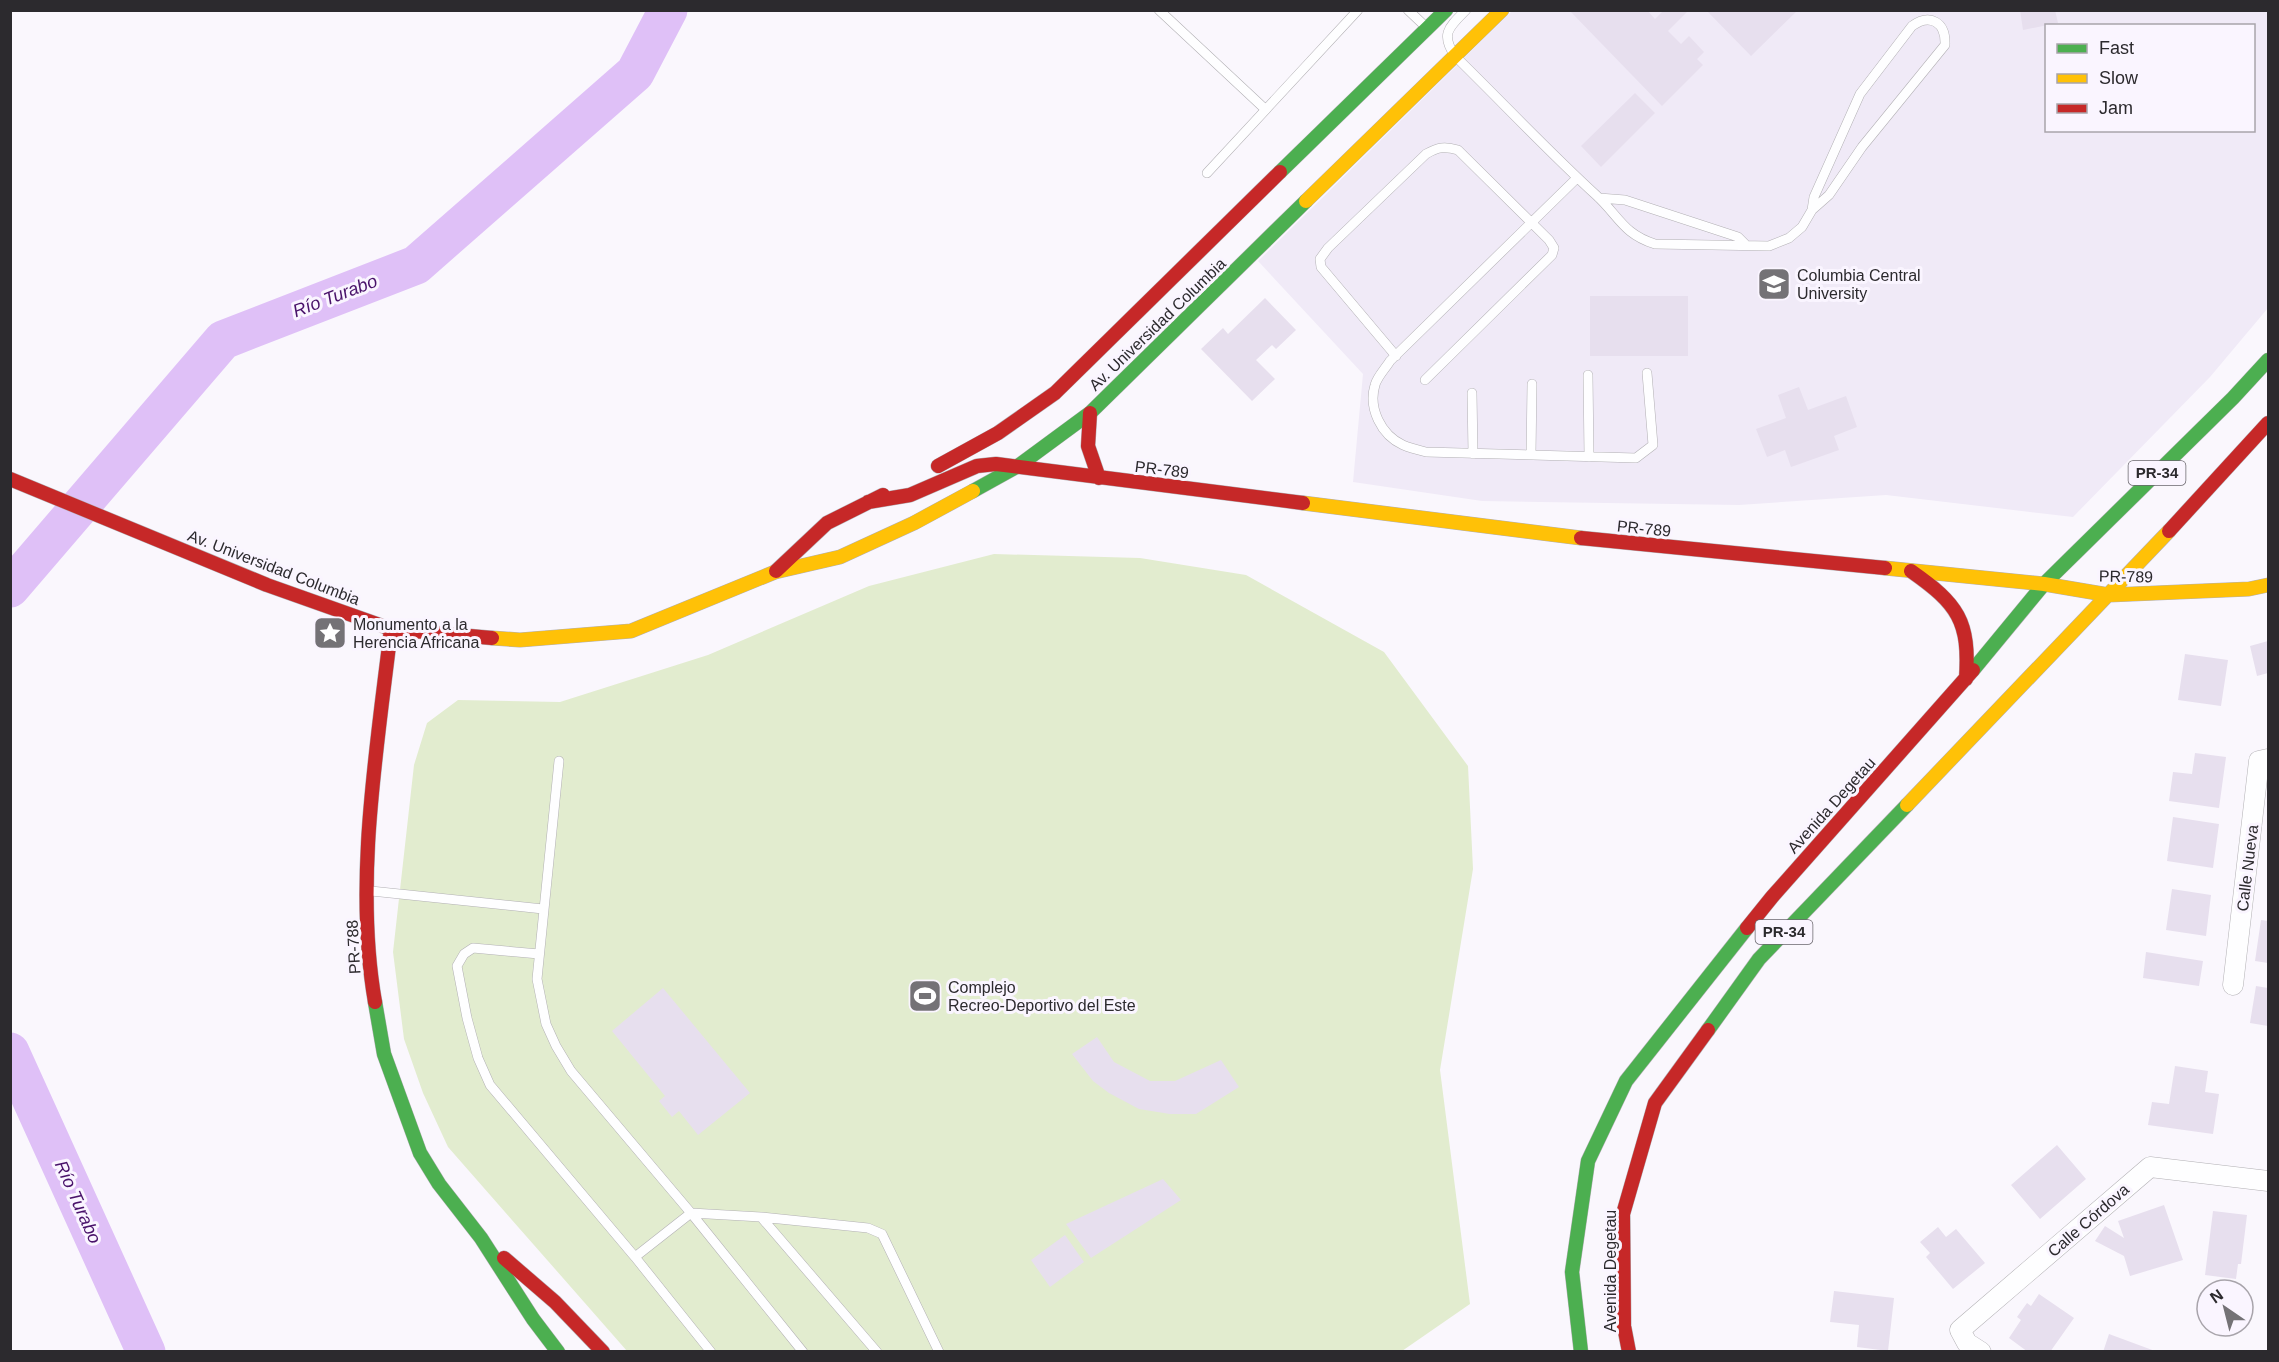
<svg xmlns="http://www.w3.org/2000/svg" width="2279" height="1362" font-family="Helvetica,sans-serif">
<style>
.built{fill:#f0eaf7;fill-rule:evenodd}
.green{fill:#e2eccf}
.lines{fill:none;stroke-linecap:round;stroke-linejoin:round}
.river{stroke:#dfc0f7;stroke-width:39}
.building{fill:#e7dfee}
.lane-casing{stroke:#b2b0b4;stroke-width:10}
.street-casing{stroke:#b2b0b4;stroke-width:21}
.fast-casing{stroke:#b2b0b4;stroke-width:15}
.slow-casing{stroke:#b2b0b4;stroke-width:15}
.jam-casing{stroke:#b2b0b4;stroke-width:15}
.lane{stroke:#fefeff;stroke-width:9}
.street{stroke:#fefeff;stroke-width:20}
.fast{stroke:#4caf50;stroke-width:14}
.slow{stroke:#ffc107;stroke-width:14}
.jam{stroke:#c62828;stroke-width:14}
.labels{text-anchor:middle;stroke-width:6;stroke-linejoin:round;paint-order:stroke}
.shield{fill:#faf5ff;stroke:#6a676d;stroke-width:1.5}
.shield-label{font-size:15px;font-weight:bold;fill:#2c2a2e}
.poi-label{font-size:16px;fill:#2c2a2e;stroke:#faf5ff;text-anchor:start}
.street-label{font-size:16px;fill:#2c2a2e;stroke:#faf5ff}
.water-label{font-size:18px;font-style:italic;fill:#49126a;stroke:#faf5ff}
</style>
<rect width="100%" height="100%" fill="#faf7fd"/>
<!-- built -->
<path class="built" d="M 1512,11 L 2268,11 L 2268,308 L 2210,377 L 2073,517 L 1886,495 L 1739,505 L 1482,501 L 1353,482 L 1363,374 L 1258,261 ZM 2046,26 L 2254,26 L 2254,130 L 2046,130 Z"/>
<!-- green -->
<path class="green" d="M 994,554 L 1140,558 L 1246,575 L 1384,652 L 1468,766 L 1473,869 L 1440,1070 L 1470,1304 L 1402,1351 L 627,1351 L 448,1147 L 423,1093 L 404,1039 L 393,952 L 414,765 L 427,723 L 458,700 L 560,702 L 708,655 L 869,586 Z"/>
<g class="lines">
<!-- river -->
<path class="river" d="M 10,588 L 223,340 L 416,265 L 635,73 L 668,10
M 10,1052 L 146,1352"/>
</g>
<!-- building -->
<path class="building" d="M 1569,10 L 1647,10 L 1655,19 L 1664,10 L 1689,10 L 1668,31 L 1681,44 L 1689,36 L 1704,52 L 1697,59 L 1703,65 L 1662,106 Z
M 1706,10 L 1798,10 L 1751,56 Z
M 2020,10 L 2055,10 L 2058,23 L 2023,30 Z
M 1635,93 L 1655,113 L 1601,167 L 1581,146 Z
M 1590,296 L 1688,296 L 1688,356 L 1590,356 Z
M 1265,298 L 1296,330 L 1276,349 L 1272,345 L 1256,360 L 1275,379 L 1252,401 L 1201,349 L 1223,328 L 1228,334 Z
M 1799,387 L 1808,410 L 1846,396 L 1857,427 L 1834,436 L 1839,450 L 1791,467 L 1785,450 L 1767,457 L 1756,429 L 1786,418 L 1778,395 Z
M 2268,641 L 2268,673 L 2257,676 L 2250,646 Z
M 2185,654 L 2228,660 L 2221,706 L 2178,700 Z
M 2195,753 L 2226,757 L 2219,808 L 2169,801 L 2173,772 L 2192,774 Z
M 2173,817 L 2219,824 L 2213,868 L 2167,861 Z
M 2172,889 L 2211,895 L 2206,936 L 2166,930 Z
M 2261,920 L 2268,921 L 2268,963 L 2255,961 Z
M 2146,952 L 2203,961 L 2199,986 L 2143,978 Z
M 2256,986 L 2268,988 L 2268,1026 L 2250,1023 Z
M 663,988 L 750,1093 L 698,1135 L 679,1111 L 672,1117 L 659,1101 L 665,1096 L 612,1031 Z
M 1097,1037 L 1114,1062 L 1150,1081 L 1175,1081 L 1221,1060 L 1239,1087 L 1196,1114 L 1170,1114 L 1139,1109 L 1109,1093 L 1093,1081 L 1072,1054 Z
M 2175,1066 L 2208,1071 L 2205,1092 L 2219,1094 L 2213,1134 L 2148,1125 L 2152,1102 L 2169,1104 Z
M 2057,1145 L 2086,1179 L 2040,1219 L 2011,1185 Z
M 1163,1179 L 1181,1200 L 1091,1258 L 1066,1224 Z
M 2164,1205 L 2183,1260 L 2130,1276 L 2124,1256 L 2095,1241 L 2105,1226 L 2124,1238 L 2118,1221 Z
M 2213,1211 L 2247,1215 L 2241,1264 L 2238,1264 L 2236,1279 L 2205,1275 Z
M 1938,1227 L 1946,1237 L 1956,1229 L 1985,1263 L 1953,1289 L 1926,1257 L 1930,1253 L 1920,1242 Z
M 1065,1235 L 1084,1262 L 1050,1287 L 1031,1260 Z
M 1834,1291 L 1894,1298 L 1888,1351 L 1857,1347 L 1859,1325 L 1830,1322 Z
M 2039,1294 L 2074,1318 L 2050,1352 L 2028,1352 L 2009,1338 L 2021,1320 L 2017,1317 L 2027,1303 L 2031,1306 Z
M 2109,1334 L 2155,1351 L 2155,1352 L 2103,1352 Z"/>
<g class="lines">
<defs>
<path id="lane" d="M 1159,10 L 1265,109
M 1408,10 L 1426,27
M 1466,10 C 1449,27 1440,34 1455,56 C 1502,102 1548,151 1596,195 C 1619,216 1623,234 1655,244 L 1769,246 L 1789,238 L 1802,227 L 1812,210 L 1829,195 L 1862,147 L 1945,45 C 1946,22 1930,13 1912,26 L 1860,94 L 1814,197 L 1812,210
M 1207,173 L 1358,10
M 1577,178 L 1390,361 C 1385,369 1377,377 1375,385 C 1368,408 1381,435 1403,445 C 1410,448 1418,450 1426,452 L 1636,458 L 1653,445 L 1647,373
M 1599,198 L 1625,200 L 1738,237 L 1745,244
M 1396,356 L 1321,267 L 1320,259 L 1328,248 L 1426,154 C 1438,147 1445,146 1458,150 L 1549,240 L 1554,248 L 1552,255 L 1425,380
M 1588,375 L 1589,457
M 1472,393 L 1473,454
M 1531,455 L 1532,384
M 559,761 L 537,979 L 546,1024 L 556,1046 L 571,1071 L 691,1213 L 803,1352
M 371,891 L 543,909
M 539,954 L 473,948 L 464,954 L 457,966 L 467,1018 L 478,1058 L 490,1085 L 635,1257
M 761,1217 L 877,1352
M 711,1352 L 635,1257 L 691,1213 L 761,1217 L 868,1228 L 882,1234 L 939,1352"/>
<path id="street" d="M 2233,985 L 2259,761 L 2268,759
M 1981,1352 L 1967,1343 L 1960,1330 L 2150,1167 L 2268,1181"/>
<path id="fast" d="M 1280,172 L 1446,10
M 973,491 L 1018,466 L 1090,413 L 1306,201
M 1973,670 L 2044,584 L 2233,398 L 2268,360
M 375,1002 L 384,1054 L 420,1153 L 439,1184 L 481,1238 L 533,1319 L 558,1352
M 1708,1030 L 1759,959 L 1907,805
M 1581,1352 L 1572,1272 L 1588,1161 L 1626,1081 L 1747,928"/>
<path id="slow" d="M 1306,201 L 1502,10
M 1303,503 L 1581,538
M 1885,568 L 2044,584 L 2109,595 L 2249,589 L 2268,585
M 492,638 L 520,640 L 631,631 L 775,572 L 840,557 L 914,523 L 973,491
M 1907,805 L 2169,531"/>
<path id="jam" d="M 1090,413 L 1088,446 L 1099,478
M 938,466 L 998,433 L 1055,393 L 1280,172
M 10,479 L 267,585 L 391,629 L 492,638
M 868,502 L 910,495 L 977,466 L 996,464 L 1303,503
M 2169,531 L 2268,423
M 1581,538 L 1885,568
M 776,571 L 827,523 L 883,495
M 1911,571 C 1958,604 1970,621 1966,679
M 1747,928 L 1772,897 L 1973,670
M 375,1002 C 354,883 377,748 391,629
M 504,1258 L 555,1302 L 603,1352
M 1629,1352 L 1624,1326 L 1623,1214 L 1655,1103 L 1708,1030"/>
</defs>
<!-- lane casing -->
<use href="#lane" class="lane-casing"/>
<!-- street casing -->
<use href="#street" class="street-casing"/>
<!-- fast casing -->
<use href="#fast" class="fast-casing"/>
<!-- slow casing -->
<use href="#slow" class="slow-casing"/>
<!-- jam casing -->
<use href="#jam" class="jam-casing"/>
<!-- lane -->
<use href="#lane" class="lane"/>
<!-- street -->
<use href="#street" class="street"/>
<!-- fast -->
<use href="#fast" class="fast"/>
<!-- slow -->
<use href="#slow" class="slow"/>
<!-- jam -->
<use href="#jam" class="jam"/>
</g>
<!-- icons -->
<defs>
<symbol id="university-square" viewBox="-11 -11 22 22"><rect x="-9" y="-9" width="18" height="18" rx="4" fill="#747276" stroke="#faf5ff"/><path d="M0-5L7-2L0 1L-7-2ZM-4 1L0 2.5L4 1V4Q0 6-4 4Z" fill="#fff"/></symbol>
<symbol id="sight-square" viewBox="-11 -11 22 22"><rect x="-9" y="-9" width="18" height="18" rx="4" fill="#747276" stroke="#faf5ff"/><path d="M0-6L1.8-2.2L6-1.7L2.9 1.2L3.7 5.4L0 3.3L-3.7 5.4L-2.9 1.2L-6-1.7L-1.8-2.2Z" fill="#fff"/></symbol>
<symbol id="stadium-square" viewBox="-11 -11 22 22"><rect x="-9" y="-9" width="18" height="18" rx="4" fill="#747276" stroke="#faf5ff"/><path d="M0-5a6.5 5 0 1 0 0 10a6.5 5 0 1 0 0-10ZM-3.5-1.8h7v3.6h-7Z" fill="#fff"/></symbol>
</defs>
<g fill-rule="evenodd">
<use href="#university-square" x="1755" y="265" width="38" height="38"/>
<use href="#sight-square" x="311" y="614" width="38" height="38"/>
<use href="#stadium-square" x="906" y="977" width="38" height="38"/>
</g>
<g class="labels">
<!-- shield labels -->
<g class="shield">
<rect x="2128.5" y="461" width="57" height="24" rx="4.5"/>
<rect x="1755.5" y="920" width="57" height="24" rx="4.5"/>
</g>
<g class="shield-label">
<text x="2157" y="478">PR-34</text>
<text x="1784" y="937">PR-34</text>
</g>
<!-- poi labels -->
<g class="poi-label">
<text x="1797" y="281">Columbia Central<tspan x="1797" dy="18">University</tspan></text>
<text x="353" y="630">Monumento a la<tspan x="353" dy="18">Herencia Africana</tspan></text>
<text x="948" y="993">Complejo<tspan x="948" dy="18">Recreo-Deportivo del Este</tspan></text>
</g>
<!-- street labels -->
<g class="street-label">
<text transform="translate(1157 324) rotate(-44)" y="6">Av. Universidad Columbia</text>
<text transform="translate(1162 469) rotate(7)" y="6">PR-789</text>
<text transform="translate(1644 528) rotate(6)" y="6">PR-789</text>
<text transform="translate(274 567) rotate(21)" y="6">Av. Universidad Columbia</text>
<text transform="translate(2126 576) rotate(1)" y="6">PR-789</text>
<text transform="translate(1831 805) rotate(-48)" y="6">Avenida Degetau</text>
<text transform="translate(2247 868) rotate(-83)" y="6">Calle Nueva</text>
<text transform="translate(353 947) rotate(-93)" y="6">PR-788</text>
<text transform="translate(2088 1220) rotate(-41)" y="6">Calle Córdova</text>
<text transform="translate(1610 1271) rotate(-90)" y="6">Avenida Degetau</text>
</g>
<!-- water labels -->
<g class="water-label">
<text transform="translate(335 296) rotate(-21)" y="6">Río Turabo</text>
<text transform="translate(78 1202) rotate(66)" y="6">Río Turabo</text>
</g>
</g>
<!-- border -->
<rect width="2279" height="1362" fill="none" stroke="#2c2a2e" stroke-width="24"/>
<!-- legend -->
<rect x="2045" y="24" width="210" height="108" fill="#faf5ff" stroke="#a8a4ab" stroke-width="1.5"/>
<rect x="2057" y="44" width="30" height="9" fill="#4caf50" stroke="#a8a4ab" stroke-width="1.5"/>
<text x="2099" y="54" font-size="18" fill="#2c2a2e">Fast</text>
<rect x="2057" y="74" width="30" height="9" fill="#ffc107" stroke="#a8a4ab" stroke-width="1.5"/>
<text x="2099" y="84" font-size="18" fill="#2c2a2e">Slow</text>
<rect x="2057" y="104" width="30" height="9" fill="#c62828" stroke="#a8a4ab" stroke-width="1.5"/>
<text x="2099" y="114" font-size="18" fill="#2c2a2e">Jam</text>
<!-- north arrow -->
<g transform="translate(2225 1308) rotate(325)"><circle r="28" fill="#faf5ff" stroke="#a8a4ab" stroke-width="1.5"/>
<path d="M0-4.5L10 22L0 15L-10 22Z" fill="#747276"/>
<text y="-9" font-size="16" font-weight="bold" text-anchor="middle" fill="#2c2a2e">N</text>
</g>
</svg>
